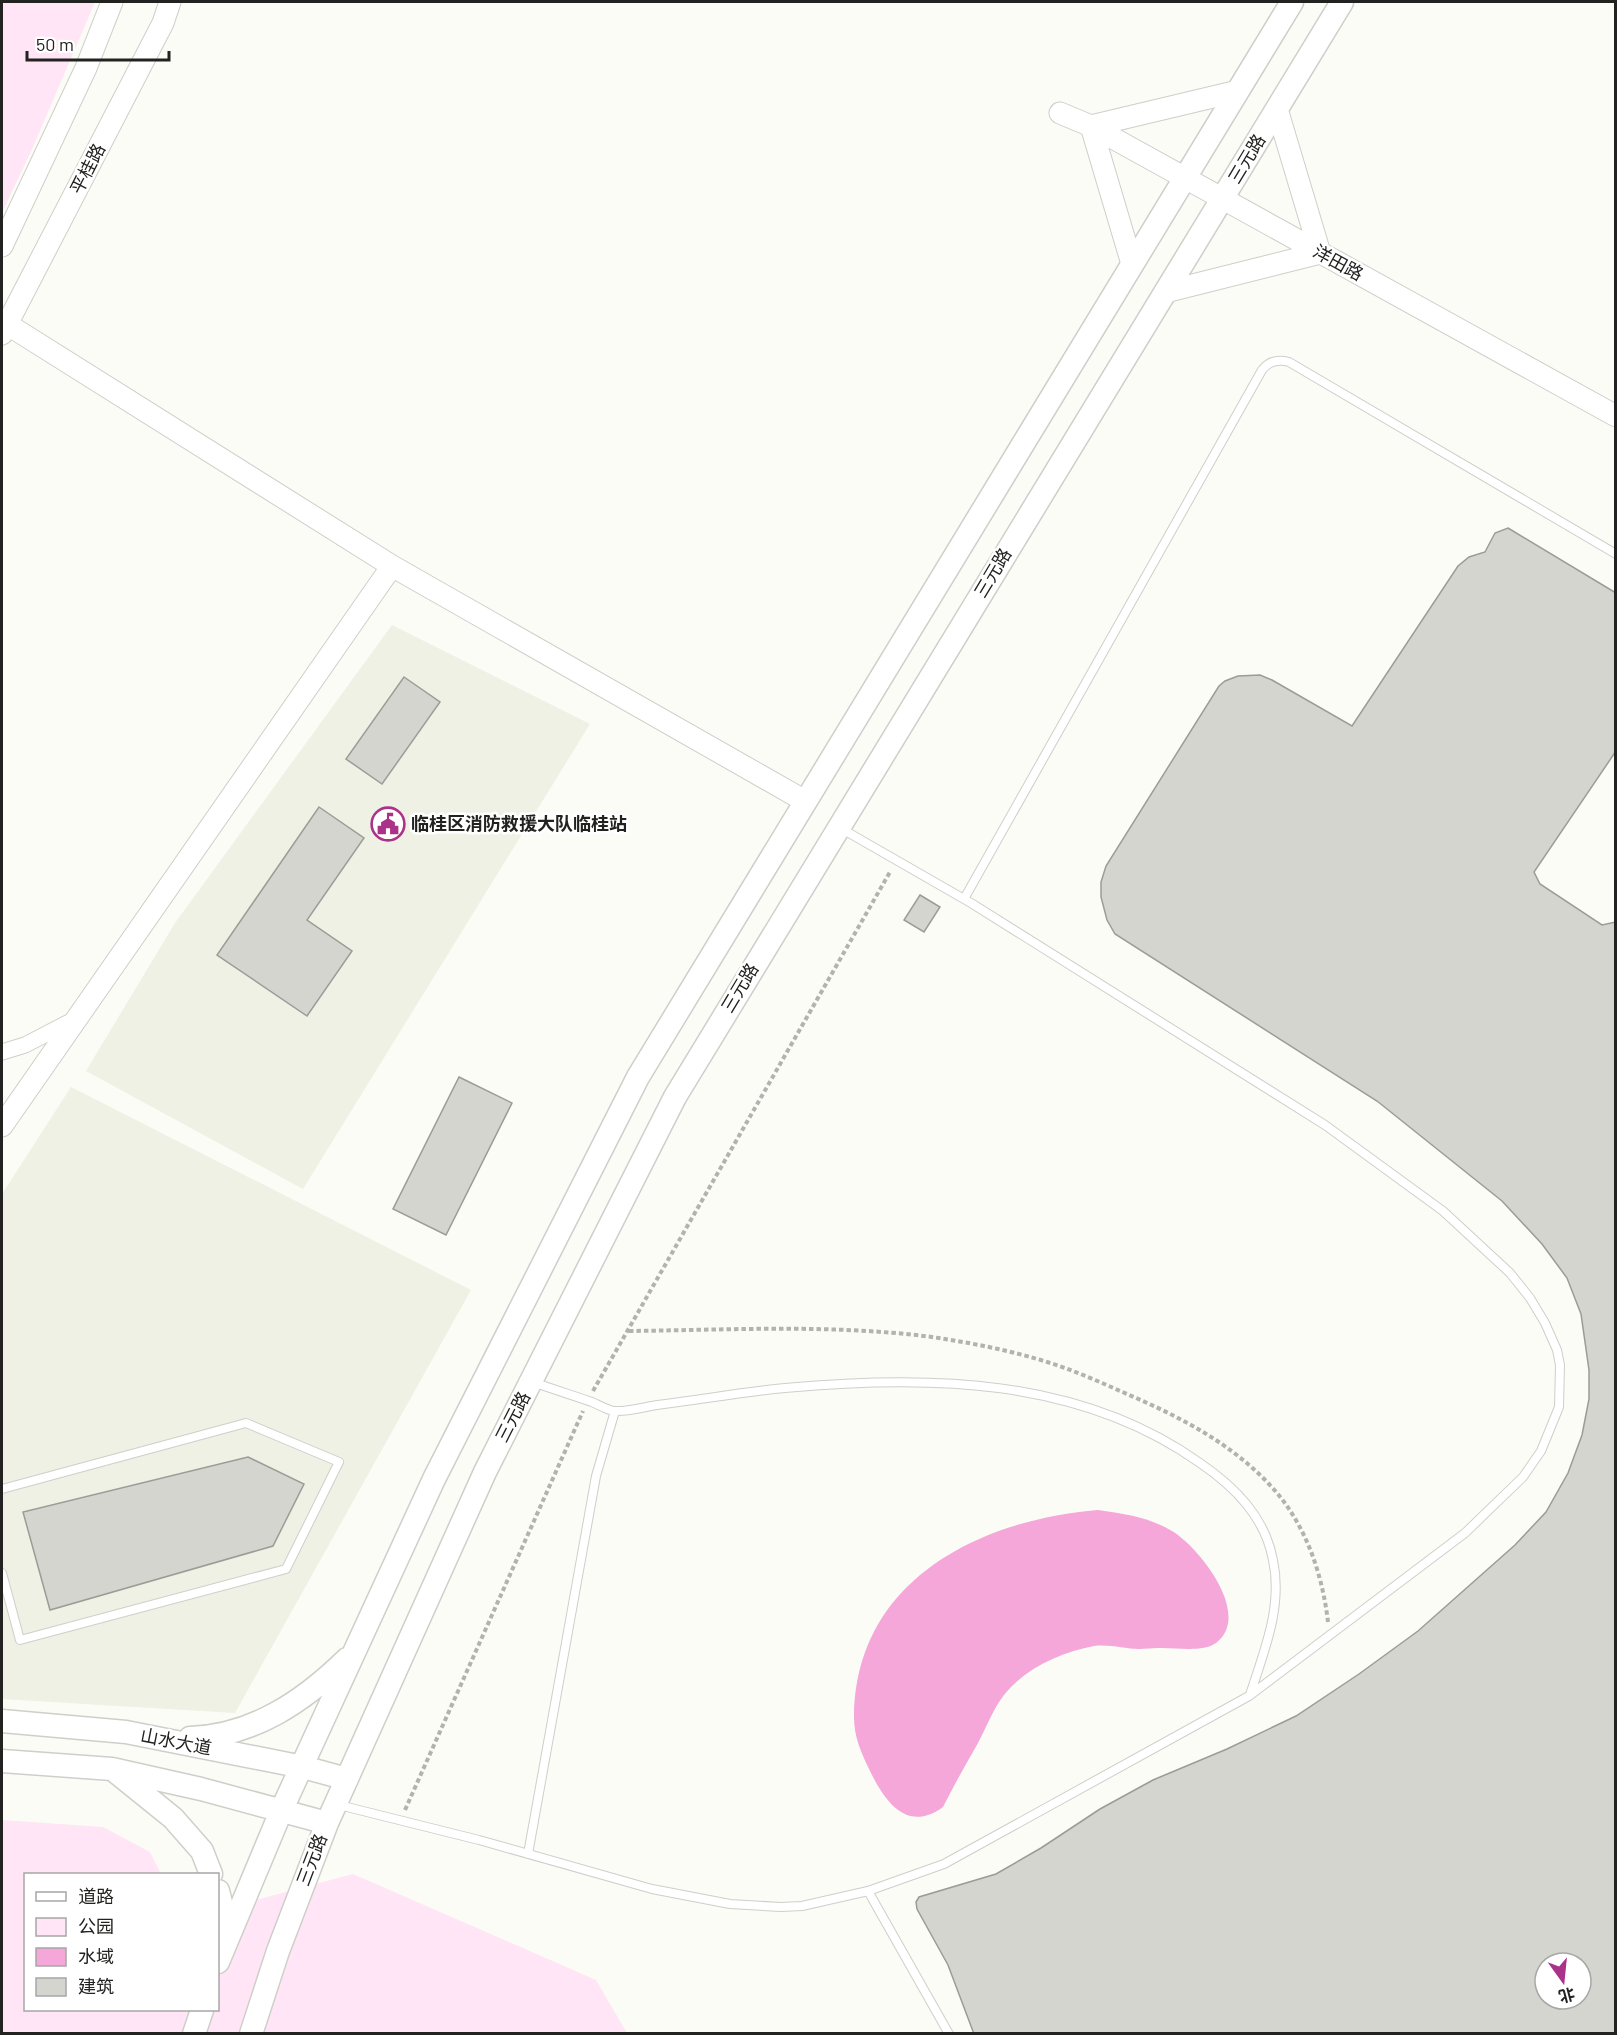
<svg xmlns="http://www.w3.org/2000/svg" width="1617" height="2035" font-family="Barlow,'Noto Sans SC',sans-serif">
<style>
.built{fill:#eef1e4}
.green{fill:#ffe5f5}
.water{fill:#f4a7d8}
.building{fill:#d4d5cf;stroke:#9b9c97;stroke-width:1.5;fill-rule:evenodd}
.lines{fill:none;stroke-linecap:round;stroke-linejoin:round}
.lane-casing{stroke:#cecfca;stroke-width:10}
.street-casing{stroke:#cecfca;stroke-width:17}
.secondary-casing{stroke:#cecfca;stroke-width:23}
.primary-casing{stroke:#cecfca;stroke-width:25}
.path{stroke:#b2b3ae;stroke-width:4;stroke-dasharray:4.5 3;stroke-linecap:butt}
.lane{stroke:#fff;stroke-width:8}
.street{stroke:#fff;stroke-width:15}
.secondary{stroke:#fff;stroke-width:21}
.primary{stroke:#fff;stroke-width:22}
.labels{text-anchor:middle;stroke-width:5;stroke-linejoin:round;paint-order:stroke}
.street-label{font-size:18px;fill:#222321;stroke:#fff}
.poi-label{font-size:18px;font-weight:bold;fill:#222321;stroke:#fff;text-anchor:start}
</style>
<rect width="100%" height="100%" fill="#fbfcf6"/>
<!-- built -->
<path class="built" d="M 392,625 L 590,724 L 303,1189 L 86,1071 L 175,923 Z
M 71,1087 L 471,1290 L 235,1713 L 2,1699 L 2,1194 Z"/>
<!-- green -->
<path class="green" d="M 2,2 L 95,2 L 33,147 L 2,213 Z
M 2,1820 L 103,1827 L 150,1852 L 161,1874 L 26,1874 L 26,2010 L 218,2010 L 218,1910 L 353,1874 L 596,1980 L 627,2033 L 2,2033 Z"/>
<!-- water -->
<path class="water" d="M 1098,1510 C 1124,1514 1149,1517 1172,1531 C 1199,1547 1253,1615 1216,1643 C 1202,1653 1174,1647 1158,1648 C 1151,1648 1146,1649 1139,1649 C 1125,1649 1110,1644 1094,1646 C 1062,1652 1025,1668 1004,1695 C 993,1709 986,1728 978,1743 C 966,1764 954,1785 943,1807 C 906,1834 884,1800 869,1769 C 861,1752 854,1737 854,1717 C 855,1581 978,1520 1098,1510 Z"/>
<!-- building -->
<path class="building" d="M 1508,528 L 1616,593 L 1616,751 L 1534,872 L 1540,884 L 1602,925 L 1616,922 L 1616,2034 L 974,2034 L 948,1965 L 917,1909 L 916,1902 L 919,1897 L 996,1874 L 1041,1848 L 1100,1809 L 1153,1780 L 1227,1749 L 1296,1716 L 1359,1674 L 1418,1631 L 1515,1545 L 1546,1512 L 1568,1473 L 1582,1435 L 1589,1399 L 1589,1370 L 1581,1314 L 1567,1278 L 1542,1244 L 1502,1201 L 1377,1101 L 1115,934 L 1107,920 L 1101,897 L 1101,882 L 1106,866 L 1219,686 L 1225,681 L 1238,676 L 1260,675 L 1272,680 L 1352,726 L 1458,566 L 1469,557 L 1485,552 L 1495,533 ZM 1545,1963 L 1581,1963 L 1581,1999 L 1545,1999 Z
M 404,677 L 440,702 L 382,784 L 346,759 Z
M 319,807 L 364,838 L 307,920 L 352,951 L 307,1016 L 217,955 Z
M 920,895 L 940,907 L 924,932 L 904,920 Z
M 459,1077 L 512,1103 L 446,1235 L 393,1209 Z
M 248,1457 L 304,1484 L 273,1546 L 50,1610 L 23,1512 Z"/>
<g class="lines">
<defs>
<path id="lane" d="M 964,899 L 1262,370 C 1269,361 1278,359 1289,362 L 1616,554
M 533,1382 C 552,1389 572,1395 592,1402 C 599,1405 607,1410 614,1411 C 627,1412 644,1407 657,1405 C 700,1400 742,1392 785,1388 C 928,1375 1079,1377 1200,1463 C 1235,1487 1265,1517 1273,1560 C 1283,1607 1264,1651 1250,1695
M 2,1489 L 246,1423 L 339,1462 L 286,1569 L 20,1640 L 2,1573
M 339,1805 L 479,1840 L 652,1889 L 730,1904 L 781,1907 L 802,1906 L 868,1891 L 944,1864 L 1249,1696 L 1465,1533 L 1523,1477 L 1541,1451 L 1559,1407 L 1560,1365 L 1557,1350 L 1545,1323 L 1530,1298 L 1510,1273 L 1443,1211 L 1325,1125 L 971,903 L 842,829
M 528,1854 L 596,1476 L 615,1411
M 868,1891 L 949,2034"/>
<path id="street" d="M 2,1052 L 25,1045 L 75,1019"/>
<path id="secondary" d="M 1060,113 L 1091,126 L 1616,416
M 2,246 L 86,68 L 112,2
M 1132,264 L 1091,126 L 1238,91
M 1165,292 L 1320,253 L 1277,109
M 2,321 L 392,566 L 805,801
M 2,334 L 163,23 L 170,2
M 2,1126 L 392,566"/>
<path id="primary" d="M 2,1721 L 126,1732 L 303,1767 L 347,1779
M 190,1738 C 253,1736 304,1701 347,1659
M 2,1761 L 112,1769 L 201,1789 L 327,1823
M 116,1772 L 173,1818 L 202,1851 L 211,1874
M 218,1891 L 229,1934
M 218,1962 L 282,1809 L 434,1479 L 638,1077 L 1292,2
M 194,2034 L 202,2010
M 251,2034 L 278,1951 L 327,1823 L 485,1472 L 675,1097 L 1342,2"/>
</defs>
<!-- lane casing -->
<use href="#lane" class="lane-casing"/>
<!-- street casing -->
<use href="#street" class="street-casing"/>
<!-- secondary casing -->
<use href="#secondary" class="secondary-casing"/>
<!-- primary casing -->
<use href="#primary" class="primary-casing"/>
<!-- path -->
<path class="path" d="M 629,1331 C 729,1330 832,1324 932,1337 C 979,1344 1029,1354 1073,1371 C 1091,1378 1109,1386 1127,1394 C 1178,1416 1229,1442 1268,1483 C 1304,1520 1322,1571 1328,1622
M 593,1391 L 890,872
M 405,1810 L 583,1411"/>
<!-- lane -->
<use href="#lane" class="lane"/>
<!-- street -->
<use href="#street" class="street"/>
<!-- secondary -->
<use href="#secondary" class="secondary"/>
<!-- primary -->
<use href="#primary" class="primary"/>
</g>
<!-- icons -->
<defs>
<symbol id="civic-ring" viewBox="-11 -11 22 22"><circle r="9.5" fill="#fff" stroke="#aa3288" stroke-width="1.5"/><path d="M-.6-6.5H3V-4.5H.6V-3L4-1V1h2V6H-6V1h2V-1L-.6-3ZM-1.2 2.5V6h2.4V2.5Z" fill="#aa3288"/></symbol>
</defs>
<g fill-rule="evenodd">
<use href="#civic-ring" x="369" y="805" width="38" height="38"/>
</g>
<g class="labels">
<!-- street labels -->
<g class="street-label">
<text transform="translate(1247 159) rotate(-59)" y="6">三元路</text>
<text transform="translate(88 169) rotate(-63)" y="6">平桂路</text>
<text transform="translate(1338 263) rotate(29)" y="6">洋田路</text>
<text transform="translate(993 573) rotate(-59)" y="6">三元路</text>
<text transform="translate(740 988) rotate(-59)" y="6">三元路</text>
<text transform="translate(513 1417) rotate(-63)" y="6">三元路</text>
<text transform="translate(176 1742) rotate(11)" y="6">山水大道</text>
<text transform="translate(312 1860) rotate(-69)" y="6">三元路</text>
</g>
<!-- poi labels -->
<g class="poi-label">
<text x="411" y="830">临桂区消防救援大队临桂站</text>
</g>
</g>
<!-- border -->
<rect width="1617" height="2035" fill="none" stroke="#222321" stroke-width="6"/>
<!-- legend -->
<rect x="24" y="1873" width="195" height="138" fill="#ffffff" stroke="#a7a7a6" stroke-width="1.5"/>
<rect x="36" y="1892" width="30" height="9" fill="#ffffff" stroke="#a7a7a6" stroke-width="1.5"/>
<text x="78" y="1903" font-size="18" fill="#222321">道路</text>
<rect x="36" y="1918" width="30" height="18" fill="#ffe5f5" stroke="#a7a7a6" stroke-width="1.5"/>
<text x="78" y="1933" font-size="18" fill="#222321">公园</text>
<rect x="36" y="1948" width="30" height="18" fill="#f4a7d8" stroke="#a7a7a6" stroke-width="1.5"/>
<text x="78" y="1963" font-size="18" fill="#222321">水域</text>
<rect x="36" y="1978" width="30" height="18" fill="#d4d5cf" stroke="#a7a7a6" stroke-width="1.5"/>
<text x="78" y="1993" font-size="18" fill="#222321">建筑</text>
<!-- north arrow -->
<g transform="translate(1563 1981) rotate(165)"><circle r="28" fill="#ffffff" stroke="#a7a7a6" stroke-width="1.5"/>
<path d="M0-4.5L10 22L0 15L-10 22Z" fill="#aa3288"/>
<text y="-9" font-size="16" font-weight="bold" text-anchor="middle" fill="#222321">北</text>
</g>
<!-- scale -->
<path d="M27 51v9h142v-9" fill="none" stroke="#222321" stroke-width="3"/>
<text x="36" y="51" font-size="18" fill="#222321" stroke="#ffffff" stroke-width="4.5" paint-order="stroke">50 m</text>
</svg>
